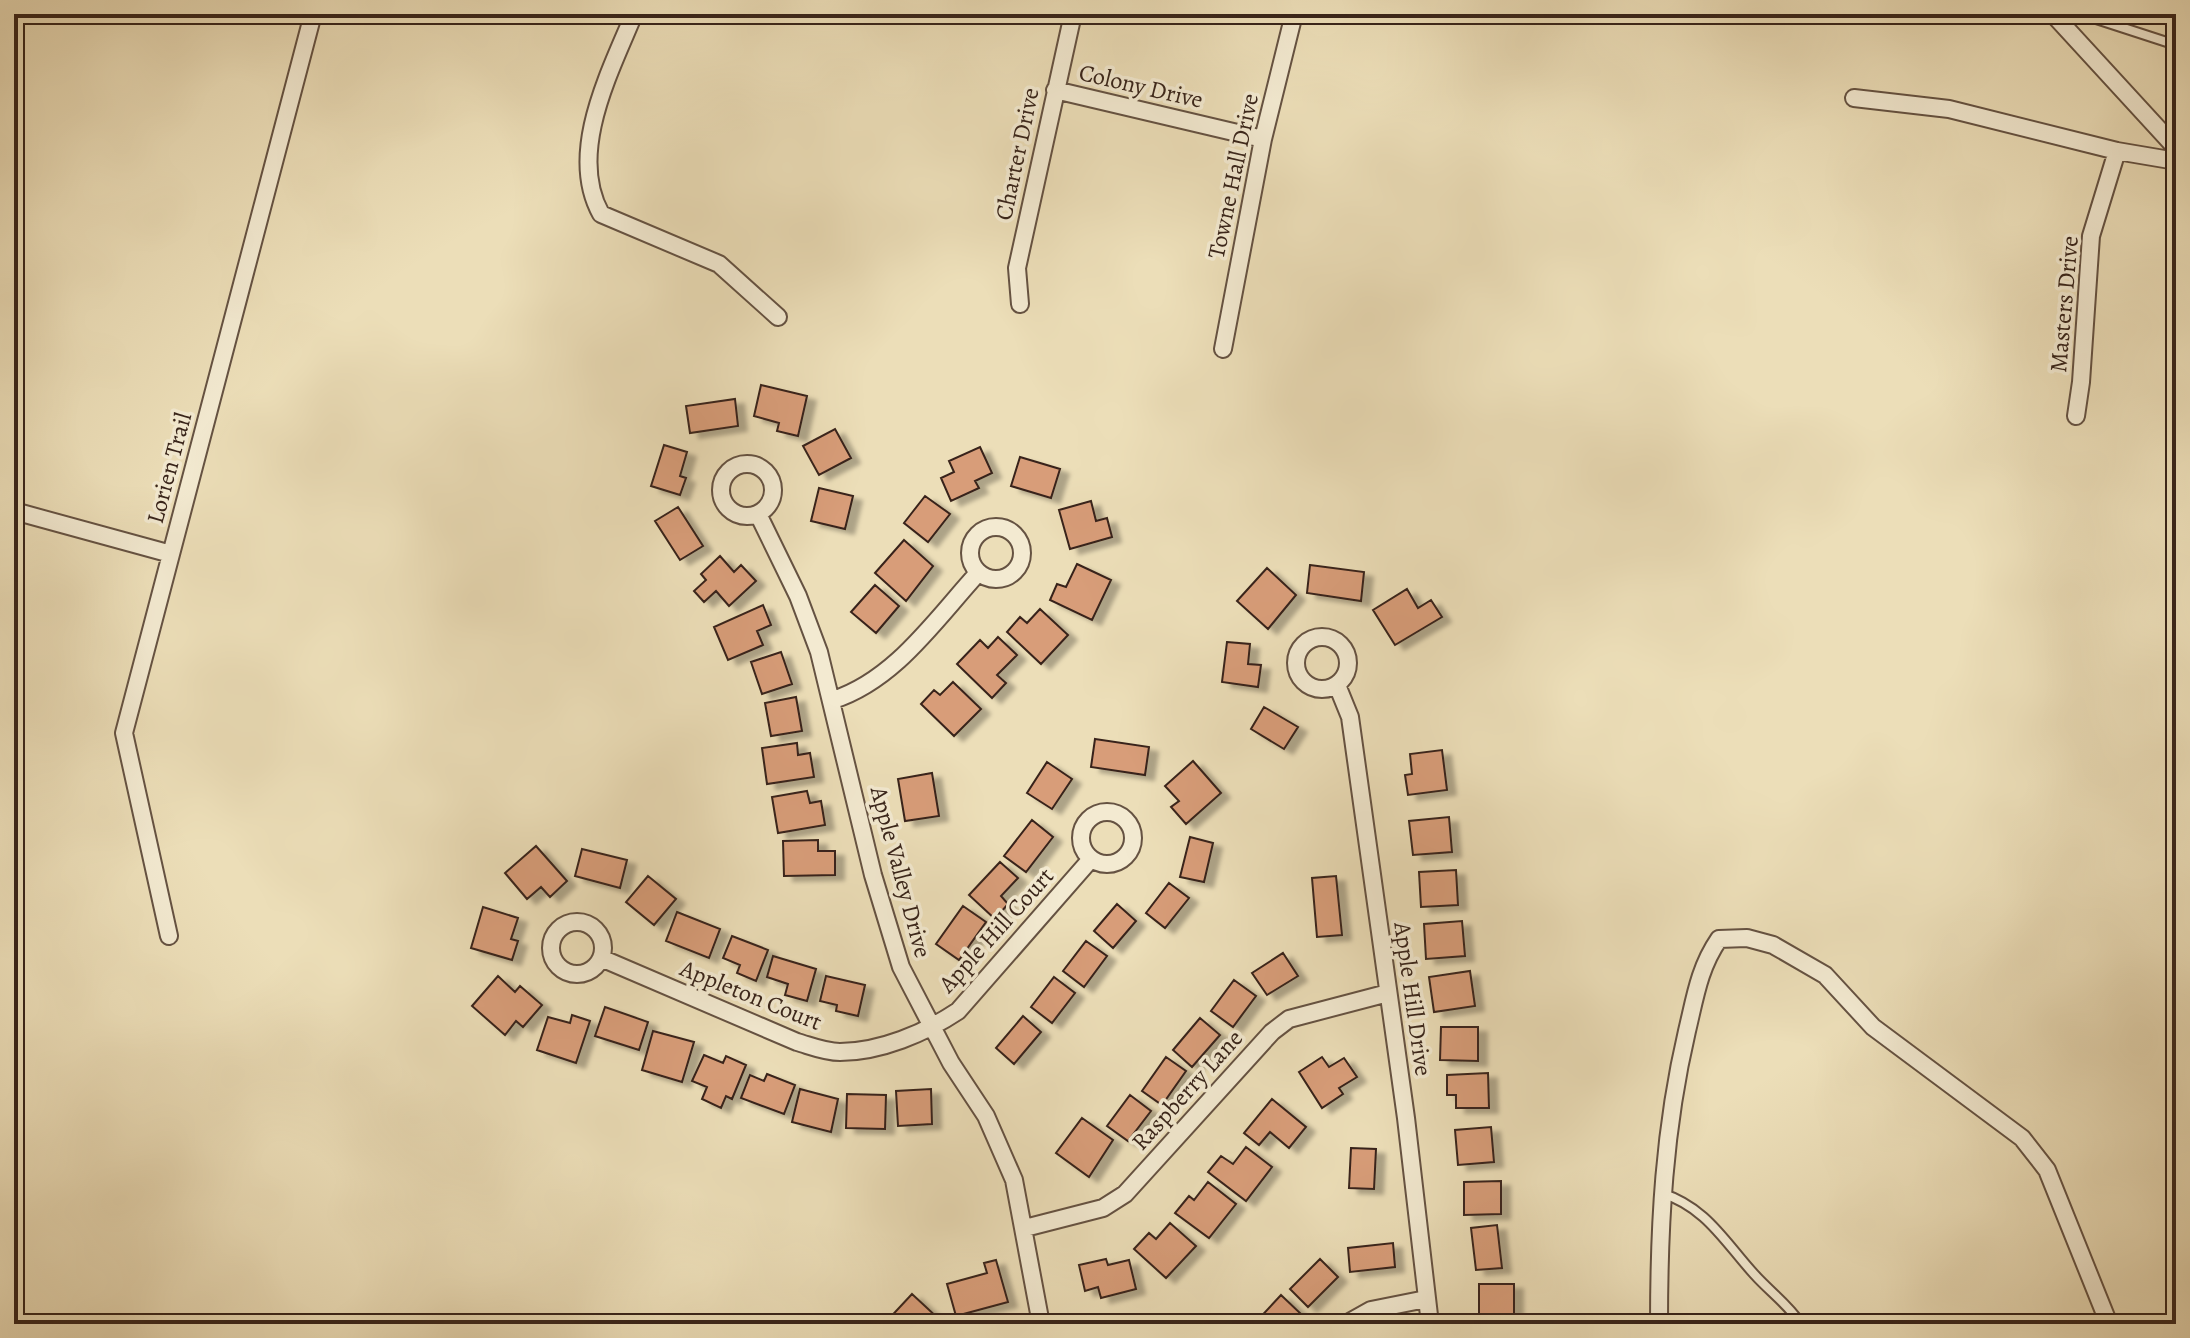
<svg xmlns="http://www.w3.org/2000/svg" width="2190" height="1338" font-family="Alegreya,serif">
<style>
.building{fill:#d89d79;stroke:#38241a;stroke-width:2;filter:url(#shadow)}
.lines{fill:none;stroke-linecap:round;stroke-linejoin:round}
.lane-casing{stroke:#655242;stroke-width:12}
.street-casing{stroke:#655242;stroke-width:20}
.lane{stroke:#f3ead1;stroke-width:8}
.street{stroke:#f3ead1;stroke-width:16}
.labels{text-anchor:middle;stroke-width:7;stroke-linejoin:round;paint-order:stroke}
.street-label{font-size:24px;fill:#38241a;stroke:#f3ead1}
</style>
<defs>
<filter id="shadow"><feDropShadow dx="9" dy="5" stdDeviation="2" flood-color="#0004"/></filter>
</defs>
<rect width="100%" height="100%" fill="#ecdeb8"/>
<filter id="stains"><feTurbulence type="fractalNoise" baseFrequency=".0025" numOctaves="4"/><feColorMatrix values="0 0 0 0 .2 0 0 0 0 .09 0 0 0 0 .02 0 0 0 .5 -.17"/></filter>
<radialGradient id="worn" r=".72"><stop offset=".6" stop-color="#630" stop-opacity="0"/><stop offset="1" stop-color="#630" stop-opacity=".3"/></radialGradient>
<!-- building -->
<path class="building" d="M 761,385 L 807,396 L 798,436 L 777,431 L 779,423 L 754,416 Z
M 735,399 L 738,426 L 690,433 L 686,406 Z
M 835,429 L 851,458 L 819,475 L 803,446 Z
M 664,445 L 687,452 L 680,476 L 686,478 L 680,495 L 651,486 Z
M 980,447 L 992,473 L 975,481 L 979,488 L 951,501 L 941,478 L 954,472 L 949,461 Z
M 1020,457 L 1060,469 L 1051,498 L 1011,486 Z
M 819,488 L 853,496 L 845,529 L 811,521 Z
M 925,496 L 950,514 L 928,542 L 904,523 Z
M 1091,501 L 1096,521 L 1107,518 L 1112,537 L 1070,549 L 1059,510 Z
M 678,507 L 703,546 L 680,560 L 655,521 Z
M 904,540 L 933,566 L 906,601 L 875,573 Z
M 720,556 L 734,572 L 741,565 L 756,581 L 729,606 L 716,591 L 704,602 L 694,591 L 706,580 L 701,574 Z
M 1077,564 L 1111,580 L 1092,620 L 1050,600 L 1057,584 L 1066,587 Z
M 1310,565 L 1364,572 L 1361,601 L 1307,593 Z
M 1267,568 L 1296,595 L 1268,629 L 1237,601 Z
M 875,585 L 899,606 L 876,633 L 851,612 Z
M 1407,589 L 1418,608 L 1431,600 L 1442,617 L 1395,645 L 1373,610 Z
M 763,605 L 771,625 L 757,631 L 763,645 L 728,660 L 714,627 Z
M 1040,609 L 1068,635 L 1041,664 L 1007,632 L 1020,617 L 1027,623 Z
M 998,637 L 1017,655 L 997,675 L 1006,683 L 992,698 L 957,664 L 980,640 L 988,648 Z
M 1227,642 L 1250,644 L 1248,664 L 1261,665 L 1258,687 L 1222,682 Z
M 781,652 L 792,684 L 762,694 L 751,662 Z
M 953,682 L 981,709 L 954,736 L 921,704 L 934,690 L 940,695 Z
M 796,697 L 802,731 L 771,736 L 765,703 Z
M 1264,707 L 1298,727 L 1284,749 L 1251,729 Z
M 1095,739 L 1149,747 L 1145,775 L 1091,767 Z
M 797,743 L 798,755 L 810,753 L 814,777 L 767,784 L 762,748 Z
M 1442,750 L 1447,790 L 1408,795 L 1405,775 L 1412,774 L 1410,754 Z
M 1193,761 L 1221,793 L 1186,824 L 1171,807 L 1179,801 L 1165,786 Z
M 1047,762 L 1072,779 L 1052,809 L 1027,793 Z
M 932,773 L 939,816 L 905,821 L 898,779 Z
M 807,791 L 810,803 L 821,801 L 825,825 L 778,833 L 772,797 Z
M 1449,817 L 1452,852 L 1413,855 L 1409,821 Z
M 1032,820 L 1053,837 L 1026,872 L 1004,856 Z
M 1190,837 L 1213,843 L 1204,882 L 1180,877 Z
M 818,840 L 818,851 L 835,851 L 835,875 L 784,876 L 783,841 Z
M 536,846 L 567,881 L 550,897 L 541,887 L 527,899 L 505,873 Z
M 582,849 L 627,860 L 620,888 L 575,876 Z
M 1000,862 L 1018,878 L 1001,896 L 1008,904 L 995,919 L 969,895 Z
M 1456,870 L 1458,905 L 1421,907 L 1419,872 Z
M 648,876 L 676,899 L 654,925 L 626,902 Z
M 1336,876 L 1342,935 L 1317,937 L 1312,878 Z
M 1169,883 L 1189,898 L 1165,928 L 1146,913 Z
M 1117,904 L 1136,921 L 1113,948 L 1094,931 Z
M 963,906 L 986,922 L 959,960 L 936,944 Z
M 483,907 L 518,918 L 511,939 L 518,941 L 512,960 L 471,948 Z
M 677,912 L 720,929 L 709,958 L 666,941 Z
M 1462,921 L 1465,956 L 1426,959 L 1424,924 Z
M 732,936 L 768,950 L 756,981 L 737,973 L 740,965 L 723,958 Z
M 1086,941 L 1107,956 L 1084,987 L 1063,971 Z
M 1283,953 L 1298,976 L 1267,995 L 1252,973 Z
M 773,956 L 816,969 L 807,1001 L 785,995 L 788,984 L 767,977 Z
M 1470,971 L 1475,1006 L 1434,1012 L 1429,977 Z
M 498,976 L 515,992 L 520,986 L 542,1005 L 523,1027 L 516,1021 L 505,1035 L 472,1006 Z
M 826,976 L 865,985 L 858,1016 L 836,1011 L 837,1005 L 820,1001 Z
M 1054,977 L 1075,993 L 1052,1023 L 1031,1007 Z
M 1234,980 L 1256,996 L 1233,1027 L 1211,1011 Z
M 605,1007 L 648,1022 L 639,1050 L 595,1036 Z
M 572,1015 L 590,1021 L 576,1063 L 537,1050 L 548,1017 L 570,1023 Z
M 1023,1016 L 1041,1032 L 1014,1064 L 996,1048 Z
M 1200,1018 L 1220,1035 L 1192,1067 L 1173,1050 Z
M 1441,1027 L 1478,1027 L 1478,1061 L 1440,1060 Z
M 653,1031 L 694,1042 L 682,1082 L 642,1070 Z
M 704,1055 L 723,1063 L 726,1056 L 746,1065 L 732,1099 L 726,1096 L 721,1108 L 702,1099 L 707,1087 L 692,1081 Z
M 1166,1057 L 1186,1071 L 1162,1105 L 1142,1091 Z
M 1322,1057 L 1329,1067 L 1344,1058 L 1357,1077 L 1339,1088 L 1343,1094 L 1322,1108 L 1299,1072 Z
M 1488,1073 L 1489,1108 L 1456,1108 L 1456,1095 L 1447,1095 L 1447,1075 Z
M 767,1074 L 795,1085 L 784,1114 L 741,1098 L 750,1075 L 764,1081 Z
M 800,1089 L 838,1099 L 831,1132 L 792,1122 Z
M 931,1089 L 932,1124 L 898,1126 L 896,1091 Z
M 847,1094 L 886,1095 L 885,1129 L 846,1128 Z
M 1130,1095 L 1151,1111 L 1128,1141 L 1107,1126 Z
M 1272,1099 L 1306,1127 L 1289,1148 L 1270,1132 L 1259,1145 L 1244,1133 Z
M 1082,1118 L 1113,1140 L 1089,1177 L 1056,1153 Z
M 1491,1127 L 1494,1162 L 1458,1165 L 1455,1130 Z
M 1246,1147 L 1272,1167 L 1246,1201 L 1208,1172 L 1221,1156 L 1233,1164 Z
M 1351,1148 L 1376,1149 L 1374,1189 L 1349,1188 Z
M 1501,1181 L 1501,1214 L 1464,1215 L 1464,1182 Z
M 1208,1182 L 1236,1204 L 1209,1238 L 1175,1213 L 1189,1196 L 1194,1200 Z
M 1170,1223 L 1196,1246 L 1166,1278 L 1134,1249 L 1149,1233 L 1156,1239 Z
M 1497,1225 L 1502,1268 L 1476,1270 L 1471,1228 Z
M 1393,1243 L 1395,1267 L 1350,1272 L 1348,1248 Z
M 1106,1259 L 1108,1265 L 1129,1260 L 1136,1289 L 1101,1298 L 1098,1287 L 1085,1291 L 1079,1265 Z
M 1320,1259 L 1338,1277 L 1308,1307 L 1290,1289 Z
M 996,1260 L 1008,1302 L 956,1316 L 947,1284 L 987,1273 L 984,1263 Z
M 1479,1284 L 1514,1284 L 1514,1317 L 1479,1316 Z
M 912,1294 L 940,1320 L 936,1324 L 884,1324 Z
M 1281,1295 L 1301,1314 L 1292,1324 L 1254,1324 Z"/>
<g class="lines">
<defs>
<path id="lane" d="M 2065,14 L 2093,18 L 2176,45
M 1661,1193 C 1706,1207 1724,1241 1754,1274 C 1770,1292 1788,1304 1801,1324"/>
<path id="street" d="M 634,14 C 610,72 567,153 601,214 L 719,264 L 778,317
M 2053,14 L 2176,148
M 1055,90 L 1263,139
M 1854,98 L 1949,109 L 2117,151 L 2176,161
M 1020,304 L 1017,268 L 1073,14
M 1223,349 L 1263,139 L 1294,14
M 2076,416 L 2081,382 L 2091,236 L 2117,151
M721 490a26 26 0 1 1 52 0a26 26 0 1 1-52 0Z
M 14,511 L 171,554
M 758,514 L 798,596 L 819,652 L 873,875 L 901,967 L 951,1063 L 986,1116 L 1014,1180 L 1041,1324
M970 553a26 26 0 1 1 52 0a26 26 0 1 1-52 0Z
M1296 663a26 26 0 1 1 52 0a26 26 0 1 1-52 0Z
M 1337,685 L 1350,717 L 1406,1118 L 1430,1324
M 833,700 C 895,680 935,620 978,573
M1081 838a26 26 0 1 1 52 0a26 26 0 1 1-52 0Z
M551 948a26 26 0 1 1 52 0a26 26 0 1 1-52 0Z
M 169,936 L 124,733 L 313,14
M 601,958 L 797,1042 C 811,1046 825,1052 840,1052 C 880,1052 925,1033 958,1011 L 1091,859
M 1025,1228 L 1103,1208 L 1125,1194 L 1272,1032 L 1289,1019 L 1388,993
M 1346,1324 L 1371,1310 L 1426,1299
M 1659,1324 C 1659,1224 1664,1129 1687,1031 C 1695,998 1699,968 1719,939 L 1747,938 L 1773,945 L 1825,975 L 1873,1027 L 2022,1138 L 2047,1170 L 2109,1324"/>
</defs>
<!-- lane casing -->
<use href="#lane" class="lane-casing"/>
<!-- street casing -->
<use href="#street" class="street-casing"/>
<!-- lane -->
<use href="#lane" class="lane"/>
<!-- street -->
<use href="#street" class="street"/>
</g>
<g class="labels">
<!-- street labels -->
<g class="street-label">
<text transform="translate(1141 86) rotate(13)" y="8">Colony Drive</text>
<text transform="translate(1017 154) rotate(-78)" y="8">Charter Drive</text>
<text transform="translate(1233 176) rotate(-78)" y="8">Towne Hall Drive</text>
<text transform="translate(2064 304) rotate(-85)" y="8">Masters Drive</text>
<text transform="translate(169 468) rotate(-75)" y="8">Lorien Trail</text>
<text transform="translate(901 872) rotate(75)" y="8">Apple Valley Drive</text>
<text transform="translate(996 930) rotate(-48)" y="8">Apple Hill Court</text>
<text transform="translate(751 995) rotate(22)" y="8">Appleton Court</text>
<text transform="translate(1413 999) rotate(82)" y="8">Apple Hill Drive</text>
<text transform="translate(1187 1090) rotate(-48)" y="8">Raspberry Lane</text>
</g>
</g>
<!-- margin -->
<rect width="2190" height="1338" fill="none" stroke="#ecdeb8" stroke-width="48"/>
<rect x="16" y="16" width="2158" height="1306" fill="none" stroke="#38241a" stroke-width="4"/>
<rect x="24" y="24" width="2142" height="1290" fill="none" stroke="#38241a" stroke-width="2"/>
<rect width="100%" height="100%" filter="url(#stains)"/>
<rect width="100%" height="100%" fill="url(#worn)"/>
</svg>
